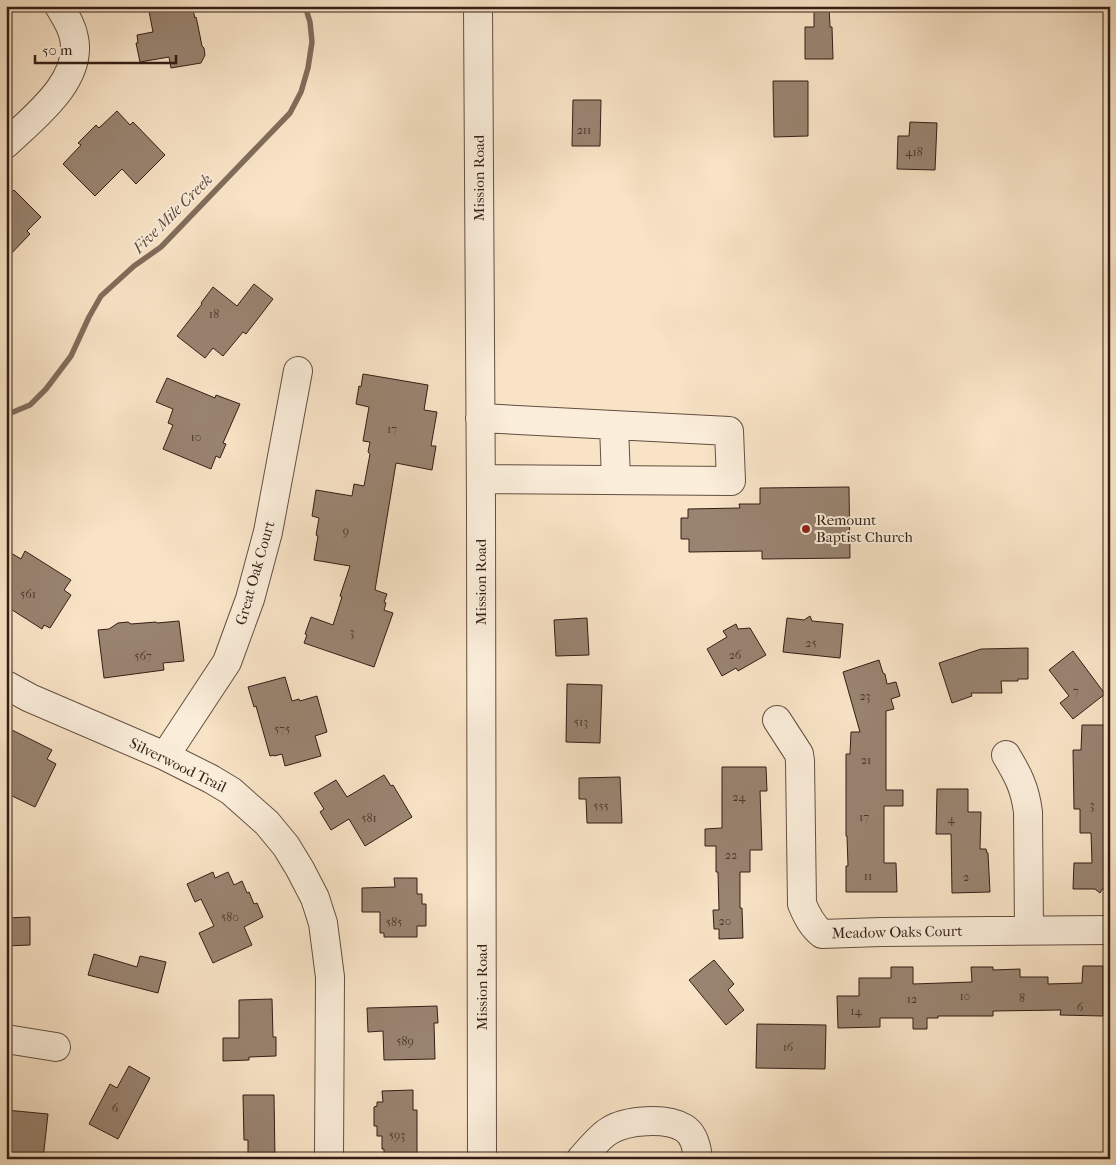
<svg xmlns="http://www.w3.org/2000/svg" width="1116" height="1165" font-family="'IM FELL French Canon',serif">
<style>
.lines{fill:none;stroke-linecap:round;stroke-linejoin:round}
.stream{stroke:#816c5b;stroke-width:5.5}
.building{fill:#998471;stroke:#331e15}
.minor-casing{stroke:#644f41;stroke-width:30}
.minor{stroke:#faedda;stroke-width:28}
.poi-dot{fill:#8f2418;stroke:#faedda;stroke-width:2}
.labels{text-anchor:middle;stroke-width:4;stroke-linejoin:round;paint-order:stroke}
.number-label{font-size:12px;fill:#4c382c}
.street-label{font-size:15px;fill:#331e15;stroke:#faedda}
.poi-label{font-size:15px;fill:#331e15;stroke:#faedda;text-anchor:start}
.water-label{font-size:16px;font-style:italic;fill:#604c3e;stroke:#faedda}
</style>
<rect width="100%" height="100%" fill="#f8e3c6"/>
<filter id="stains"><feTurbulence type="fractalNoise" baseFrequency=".004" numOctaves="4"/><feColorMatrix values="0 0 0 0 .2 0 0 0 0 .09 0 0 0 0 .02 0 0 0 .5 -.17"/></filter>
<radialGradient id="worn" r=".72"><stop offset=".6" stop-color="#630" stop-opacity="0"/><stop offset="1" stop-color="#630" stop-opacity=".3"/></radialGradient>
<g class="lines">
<!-- stream -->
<path class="stream" d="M 6,415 L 30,405 L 46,389 L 71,356 L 89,317 L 101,296 L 134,266 L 161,247 L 290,113 L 301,92 L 308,68 L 312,42 L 310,22 L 305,6"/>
</g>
<!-- building -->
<path class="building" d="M 148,6 L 192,6 L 195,18 L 196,17 L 198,26 L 202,46 L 204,48 L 205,55 L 201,63 L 171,68 L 169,57 L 140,62 L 136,43 L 138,43 L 137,35 L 153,32 Z
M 814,6 L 829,6 L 830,27 L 832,27 L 833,59 L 805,59 L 805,27 L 814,27 Z
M 773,81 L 808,81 L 808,136 L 774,137 Z
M 573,100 L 601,100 L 600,146 L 572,146 Z
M 117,111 L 130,125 L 133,122 L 165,155 L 136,184 L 122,169 L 95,196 L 63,164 L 81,145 L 78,143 L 96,125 L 99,128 Z
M 910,122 L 937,123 L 935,170 L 897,169 L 898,136 L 909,136 Z
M 14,190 L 41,217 L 27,231 L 30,234 L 6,259 L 6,198 Z
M 254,284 L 273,299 L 246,334 L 243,332 L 223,356 L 213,348 L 205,358 L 177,336 L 202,304 L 201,303 L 213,287 L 237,306 Z
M 363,374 L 428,385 L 424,410 L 437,412 L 431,446 L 436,446 L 432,470 L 396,463 L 375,590 L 387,594 L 384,602 L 386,603 L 384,610 L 393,613 L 374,667 L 304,643 L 307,635 L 305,634 L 311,617 L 333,625 L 342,597 L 340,596 L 350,566 L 314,560 L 318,536 L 316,535 L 319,518 L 312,516 L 316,490 L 352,496 L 354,484 L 364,486 L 370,454 L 368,452 L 370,442 L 363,441 L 369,407 L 356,404 L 359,386 L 361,387 Z
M 167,378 L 215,398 L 216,395 L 240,404 L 223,443 L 226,444 L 220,458 L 216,456 L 211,469 L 163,449 L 173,425 L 168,423 L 173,409 L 156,402 Z
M 849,487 L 850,558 L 762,559 L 762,551 L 689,552 L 689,539 L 681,539 L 681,518 L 688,518 L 688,509 L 740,508 L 739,504 L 760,504 L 760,488 Z
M 6,550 L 21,559 L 25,551 L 71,580 L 64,590 L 71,595 L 50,628 L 44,625 L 42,629 L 6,606 Z
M 810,616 L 812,621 L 843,624 L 840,658 L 783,652 L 787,618 L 804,620 Z
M 587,618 L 589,655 L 556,656 L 554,620 Z
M 179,621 L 184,661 L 163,663 L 164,670 L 104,678 L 98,630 L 109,629 L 118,623 L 128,622 L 131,624 L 156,622 L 157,623 Z
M 736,624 L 738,629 L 750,628 L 766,655 L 738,671 L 736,668 L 722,676 L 707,649 L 727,637 L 723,631 Z
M 1028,648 L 1028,679 L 1018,679 L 1018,681 L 1001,681 L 1002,693 L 971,693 L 972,696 L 952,703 L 939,663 L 981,649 Z
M 1073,651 L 1105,694 L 1073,719 L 1060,703 L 1069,696 L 1049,670 Z
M 879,660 L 883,673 L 885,674 L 887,684 L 896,682 L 900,696 L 891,699 L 894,709 L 886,711 L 886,790 L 903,790 L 903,806 L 884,806 L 884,863 L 896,863 L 897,892 L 846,892 L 846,866 L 848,866 L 847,836 L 846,836 L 846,754 L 850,754 L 851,732 L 860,732 L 843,672 Z
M 285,677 L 292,701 L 299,699 L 300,701 L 317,696 L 327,732 L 315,736 L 321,756 L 285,766 L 282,754 L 274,756 L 274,755 L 270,756 L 256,706 L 254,707 L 248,687 Z
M 567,684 L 602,685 L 600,743 L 566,742 Z
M 1082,725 L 1110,725 L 1110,889 L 1102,889 L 1100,893 L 1095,889 L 1073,889 L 1074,863 L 1092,863 L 1091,833 L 1080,833 L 1080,809 L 1074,809 L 1073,750 L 1081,750 Z
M 6,727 L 52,750 L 47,759 L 56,764 L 35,807 L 6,793 Z
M 722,767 L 766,767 L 767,791 L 760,791 L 762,850 L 750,850 L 750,872 L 740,872 L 740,908 L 742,908 L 743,938 L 719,939 L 719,929 L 714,929 L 713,910 L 719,910 L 718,872 L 716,872 L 716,846 L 705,846 L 705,829 L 722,828 Z
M 384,775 L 391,786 L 393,785 L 412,817 L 365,846 L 349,819 L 331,830 L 320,812 L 324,809 L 314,793 L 336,780 L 347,797 Z
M 620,777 L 622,823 L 587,823 L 586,799 L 579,799 L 579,778 Z
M 937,789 L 968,789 L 968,812 L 981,812 L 980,849 L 986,849 L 987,853 L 988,853 L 990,892 L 952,893 L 951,834 L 936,834 Z
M 213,872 L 215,878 L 228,872 L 234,885 L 242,881 L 247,893 L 249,892 L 254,904 L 257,903 L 263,917 L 244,927 L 252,945 L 213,963 L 199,933 L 214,926 L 201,899 L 195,902 L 187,884 Z
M 394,878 L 417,878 L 417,894 L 422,894 L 422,904 L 426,904 L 426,926 L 417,926 L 417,937 L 384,937 L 384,933 L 380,933 L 380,912 L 362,912 L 362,888 L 395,887 Z
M 30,917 L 30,945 L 6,946 L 6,918 Z
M 94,954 L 137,967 L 140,956 L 166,962 L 158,993 L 88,975 Z
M 714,960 L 734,984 L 728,990 L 744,1010 L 726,1025 L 689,980 Z
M 1083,966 L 1103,966 L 1103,1016 L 1060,1015 L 1061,1010 L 993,1011 L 993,1016 L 938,1016 L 938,1018 L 927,1018 L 927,1029 L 913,1029 L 913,1018 L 880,1018 L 880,1027 L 838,1028 L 837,996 L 859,996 L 859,978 L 891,978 L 891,967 L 913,967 L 913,984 L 972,982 L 971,967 L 993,967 L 993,970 L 1020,969 L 1020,977 L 1048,977 L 1048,984 L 1082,983 Z
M 272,999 L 273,1037 L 276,1037 L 276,1056 L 249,1057 L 249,1060 L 223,1061 L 223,1038 L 239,1038 L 239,1000 Z
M 437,1006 L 438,1023 L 434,1023 L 435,1059 L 384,1060 L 383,1031 L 368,1032 L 367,1008 Z
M 757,1024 L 826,1025 L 825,1069 L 756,1068 Z
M 129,1066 L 150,1078 L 118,1139 L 89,1124 L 110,1084 L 117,1088 Z
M 413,1090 L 413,1110 L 417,1110 L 417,1159 L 384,1159 L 384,1149 L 382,1149 L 382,1136 L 377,1136 L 377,1126 L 374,1126 L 374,1107 L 377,1106 L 377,1102 L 383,1102 L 382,1091 Z
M 243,1095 L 274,1095 L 275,1159 L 248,1159 L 248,1140 L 244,1140 Z
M 6,1110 L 48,1114 L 43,1159 L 6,1159 Z"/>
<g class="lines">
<defs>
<path id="minor" d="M 478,6 L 481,506 L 482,1159
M 6,144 C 33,118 83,81 74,38 C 72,26 65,16 59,6
M 480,418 L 729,431 L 731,481 L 481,479
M 614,426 L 616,480
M 6,685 L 30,698 L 165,756 L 211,779 L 231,791 L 267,823 L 286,846 L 300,869 L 315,898 L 323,923 L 330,977 L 329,1159
M 777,720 L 799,754 L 800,761 L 802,904 C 807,916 812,926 822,934 L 881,932 L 1110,930
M 1006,755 C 1018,775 1025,788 1028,812 L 1029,930
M 165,756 L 227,662 L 250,599 L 268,532 L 298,371
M 6,1039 L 56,1047
M 581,1159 C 588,1151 600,1136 609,1131 C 626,1120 666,1117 684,1128 C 694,1134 697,1148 698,1159"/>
</defs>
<!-- minor casing -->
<use href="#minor" class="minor-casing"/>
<!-- minor -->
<use href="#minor" class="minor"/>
</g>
<!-- markers -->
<circle class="poi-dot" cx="806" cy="529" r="5"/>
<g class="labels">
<!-- number labels -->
<g class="number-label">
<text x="584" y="134">211</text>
<text x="914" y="156">418</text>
<text x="214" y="318">18</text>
<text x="392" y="433">17</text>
<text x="196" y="441">10</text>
<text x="346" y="535">9</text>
<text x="28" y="598">561</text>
<text x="352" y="636">3</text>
<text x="811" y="647">25</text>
<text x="735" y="659">26</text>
<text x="143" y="660">567</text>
<text x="1076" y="695">7</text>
<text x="865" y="700">23</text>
<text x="581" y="726">513</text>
<text x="282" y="733">575</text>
<text x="866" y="764">21</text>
<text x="739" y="801">24</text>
<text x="1092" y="809">3</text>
<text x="601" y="810">555</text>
<text x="864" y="821">17</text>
<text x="369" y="822">581</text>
<text x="951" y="823">4</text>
<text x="731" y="859">22</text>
<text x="868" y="880">11</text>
<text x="966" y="881">2</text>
<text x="230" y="921">580</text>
<text x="725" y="925">20</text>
<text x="394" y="926">585</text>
<text x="965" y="1000">10</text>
<text x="1022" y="1002">8</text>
<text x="912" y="1003">12</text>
<text x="1080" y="1011">6</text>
<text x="856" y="1015">14</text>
<text x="405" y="1045">589</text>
<text x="788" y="1051">16</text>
<text x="115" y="1112">6</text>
<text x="397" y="1139">593</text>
</g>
<!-- street labels -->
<g class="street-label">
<text transform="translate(479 178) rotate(-90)" y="5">Mission Road</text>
<text transform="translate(255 573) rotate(-74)" y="5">Great Oak Court</text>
<text transform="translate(481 582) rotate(-90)" y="5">Mission Road</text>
<text transform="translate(178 765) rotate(26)" y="5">Silverwood Trail</text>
<text transform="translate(897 932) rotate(-1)" y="5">Meadow Oaks Court</text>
<text transform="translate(482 987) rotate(-90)" y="5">Mission Road</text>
</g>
<!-- poi labels -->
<g class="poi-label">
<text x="816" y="525">Remount<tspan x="816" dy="17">Baptist Church</tspan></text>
</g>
<!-- water labels -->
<g class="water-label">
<text transform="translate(172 213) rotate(-45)" y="6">Five Mile Creek</text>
</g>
</g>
<!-- margin -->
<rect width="1116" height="1165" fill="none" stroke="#f8e3c6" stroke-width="25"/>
<rect x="8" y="8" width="1101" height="1150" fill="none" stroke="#331e15" stroke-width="2.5"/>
<rect x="12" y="12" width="1091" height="1140" fill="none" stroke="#331e15"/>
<!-- scale -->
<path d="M35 55v8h141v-8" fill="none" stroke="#331e15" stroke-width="2.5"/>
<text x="42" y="55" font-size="15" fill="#331e15" stroke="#faedda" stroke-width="4" paint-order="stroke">50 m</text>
<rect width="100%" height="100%" filter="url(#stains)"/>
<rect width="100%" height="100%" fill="url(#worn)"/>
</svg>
